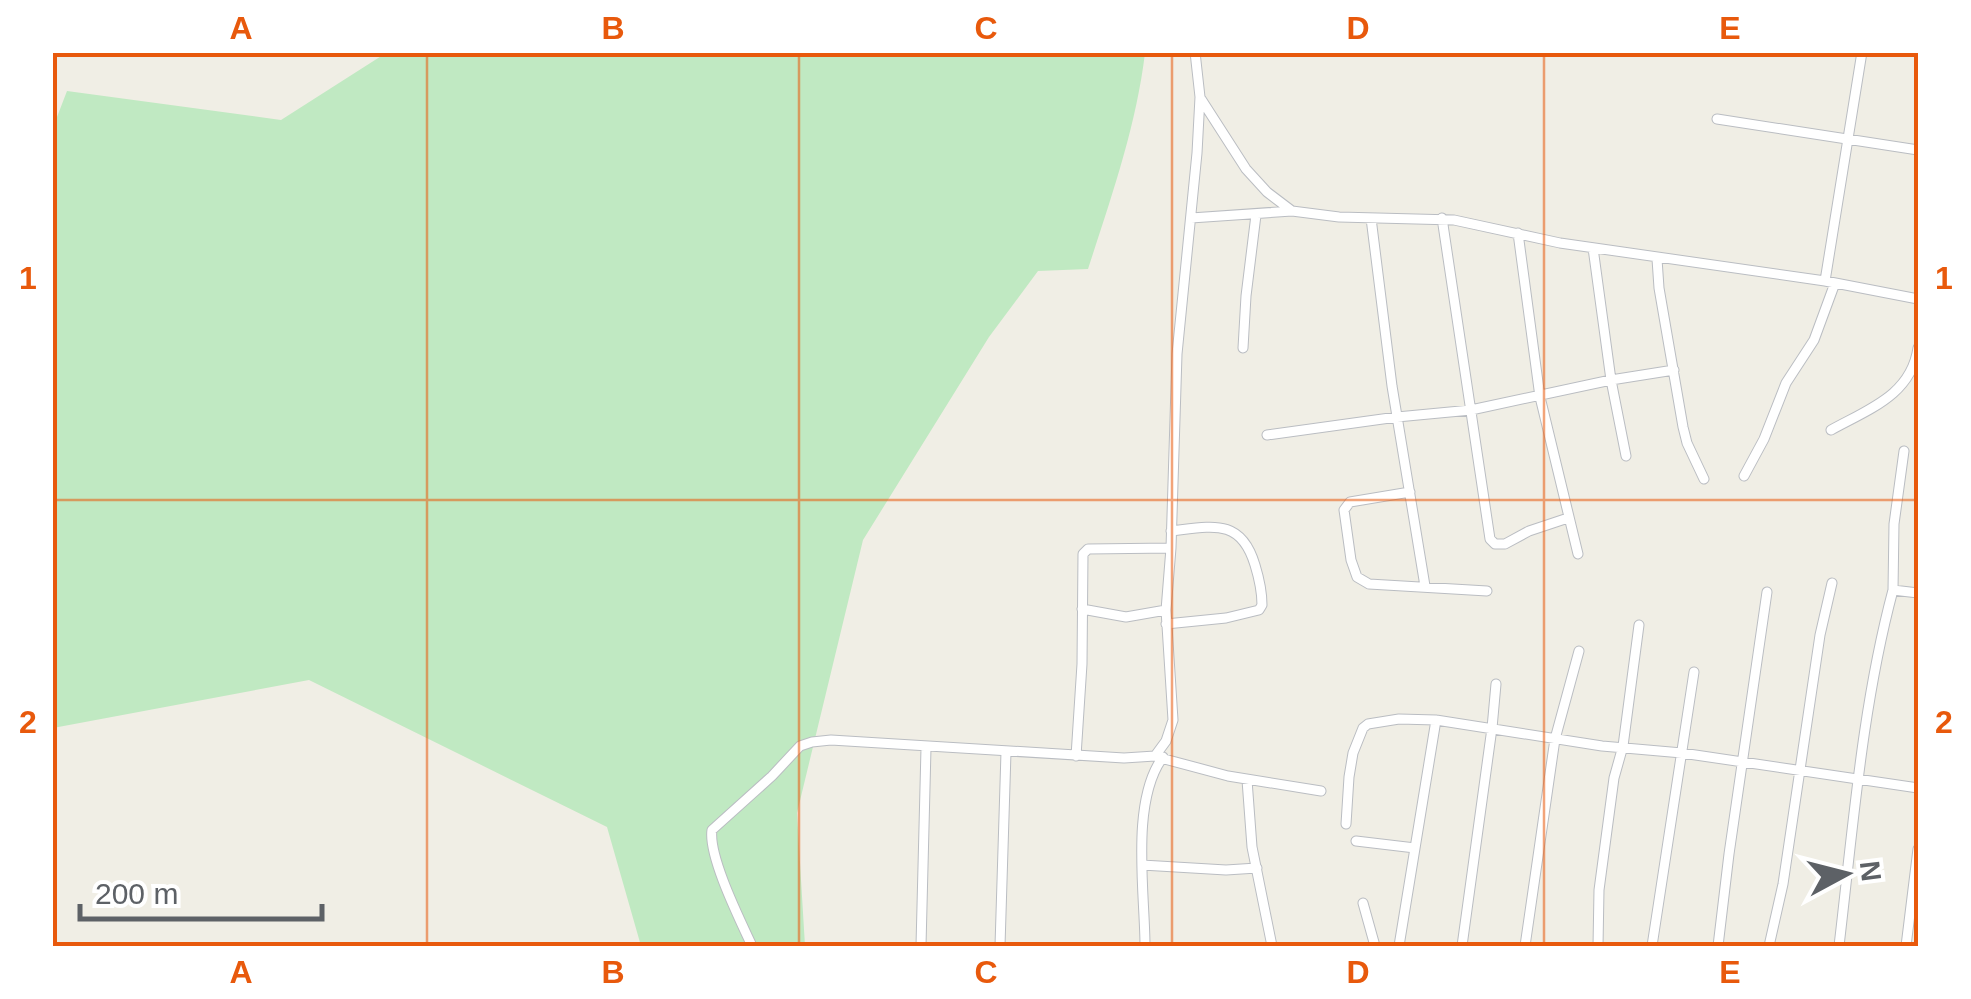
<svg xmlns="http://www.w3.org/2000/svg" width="1971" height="999" font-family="Arial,sans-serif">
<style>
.green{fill:#c0e9c2}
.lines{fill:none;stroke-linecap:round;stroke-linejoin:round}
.minor-casing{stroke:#babdc2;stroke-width:11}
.minor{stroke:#fff;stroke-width:9}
.grid{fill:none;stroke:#e8590c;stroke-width:2.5;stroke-opacity:0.55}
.neatline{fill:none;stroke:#e8590c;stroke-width:4}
.grid-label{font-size:32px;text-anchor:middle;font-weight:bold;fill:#e8590c}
</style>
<rect width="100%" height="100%" fill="#f0eee5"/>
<!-- green -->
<path class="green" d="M 386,53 L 1145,53 C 1136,127 1111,198 1088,269 L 1038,271 L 989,337 L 863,540 L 797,813 L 805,946 L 641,946 L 607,827 L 309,680 L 53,728 L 52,130 L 67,91 L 281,120 Z"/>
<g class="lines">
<defs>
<path id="minor" d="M 1201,99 L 1246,169 L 1267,192 L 1292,211 L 1339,217 L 1454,220 L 1560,243 L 1825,281 L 1918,299
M 1717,119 L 1918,150
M 1191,218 L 1292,211
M 1371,218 L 1392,386 L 1425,586
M 1442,218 L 1490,539 L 1495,544 L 1505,544 L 1529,531 L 1568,518
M 1518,233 L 1540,397 L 1578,554
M 1593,248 L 1611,380 L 1626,456
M 1657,259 L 1659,288 L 1683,427 L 1687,443 L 1704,479
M 1825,281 L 1862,52
M 1243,348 L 1246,296 L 1256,215
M 1831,430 C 1869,409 1911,395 1918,348
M 1267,435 L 1397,417 L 1471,410 L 1611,380 L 1674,370
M 1744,476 L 1764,439 L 1786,383 L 1814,340 L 1835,283
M 1410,492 L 1350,502 L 1344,510 L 1351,560 L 1357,577 L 1369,584 L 1487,591
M 1893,590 L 1894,524 L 1904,451
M 1082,609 L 1126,617 L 1166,610
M 1166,624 L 1226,618 L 1259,610 L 1262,605 C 1262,591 1259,578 1255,565 C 1241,518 1213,526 1171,531
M 1076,756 L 1082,664 L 1083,554 L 1088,549 L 1171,548
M 1157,757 L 1228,776 L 1321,791
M 1247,780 L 1252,847 L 1272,946
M 1346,824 L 1349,777 L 1353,753 L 1363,728 L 1368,724 L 1399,719 L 1436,720 L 1602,746 L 1682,753 L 1918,788
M 1356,841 L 1415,848
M 1142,865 L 1226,870 L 1257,868
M 1363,903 L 1375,946
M 752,946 C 740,920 708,856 712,830 L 772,776 L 800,746 L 812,742 L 831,740 L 1124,758 L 1155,756 L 1166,741 L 1173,720 L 1166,610 L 1171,548 L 1177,354 L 1197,153 L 1200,97 L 1195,52
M 921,946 L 926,748
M 1000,946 L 1006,752
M 1145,946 C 1145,894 1130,801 1163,757
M 1399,946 L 1436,720
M 1462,946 L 1492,728 L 1496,684
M 1525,946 L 1555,739 L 1579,651
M 1598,946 L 1599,890 L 1614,778 L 1623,746 L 1639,625
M 1652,946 L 1694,672
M 1718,946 L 1729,854 L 1767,592
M 1769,946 L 1783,884 L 1820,635 L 1832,583
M 1839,946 C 1853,828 1862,706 1893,590 L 1918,593
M 1906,946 L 1918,849"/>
</defs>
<!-- minor casing -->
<use href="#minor" class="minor-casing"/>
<!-- minor -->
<use href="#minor" class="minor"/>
</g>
<!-- grid -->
<path class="grid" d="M 427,52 L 427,946M 799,52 L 799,946M 1172,52 L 1172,946M 1544,52 L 1544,946M 52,500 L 1918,500"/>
<!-- border -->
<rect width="1971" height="999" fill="none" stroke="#ffffff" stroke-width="110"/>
<!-- north arrow -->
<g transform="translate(1846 874) rotate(83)" stroke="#ffffff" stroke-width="8" paint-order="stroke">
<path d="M0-8L18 38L0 25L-18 38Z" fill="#5d6166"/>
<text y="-15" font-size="28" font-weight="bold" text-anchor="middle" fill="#5d6166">N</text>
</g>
<!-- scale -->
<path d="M80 904v15h242v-15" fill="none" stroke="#5d6166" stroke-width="5"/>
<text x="95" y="904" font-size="30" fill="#5d6166" stroke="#ffffff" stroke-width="8" paint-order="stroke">200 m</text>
<rect x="55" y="55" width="1861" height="889" class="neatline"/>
<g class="grid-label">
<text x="241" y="39">A</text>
<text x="613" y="39">B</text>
<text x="986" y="39">C</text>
<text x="1358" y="39">D</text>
<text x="1730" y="39">E</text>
<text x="28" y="289">1</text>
<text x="1944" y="289">1</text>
<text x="28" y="733">2</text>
<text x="1944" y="733">2</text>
<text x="241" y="983">A</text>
<text x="613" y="983">B</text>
<text x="986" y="983">C</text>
<text x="1358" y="983">D</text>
<text x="1730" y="983">E</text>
</g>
</svg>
